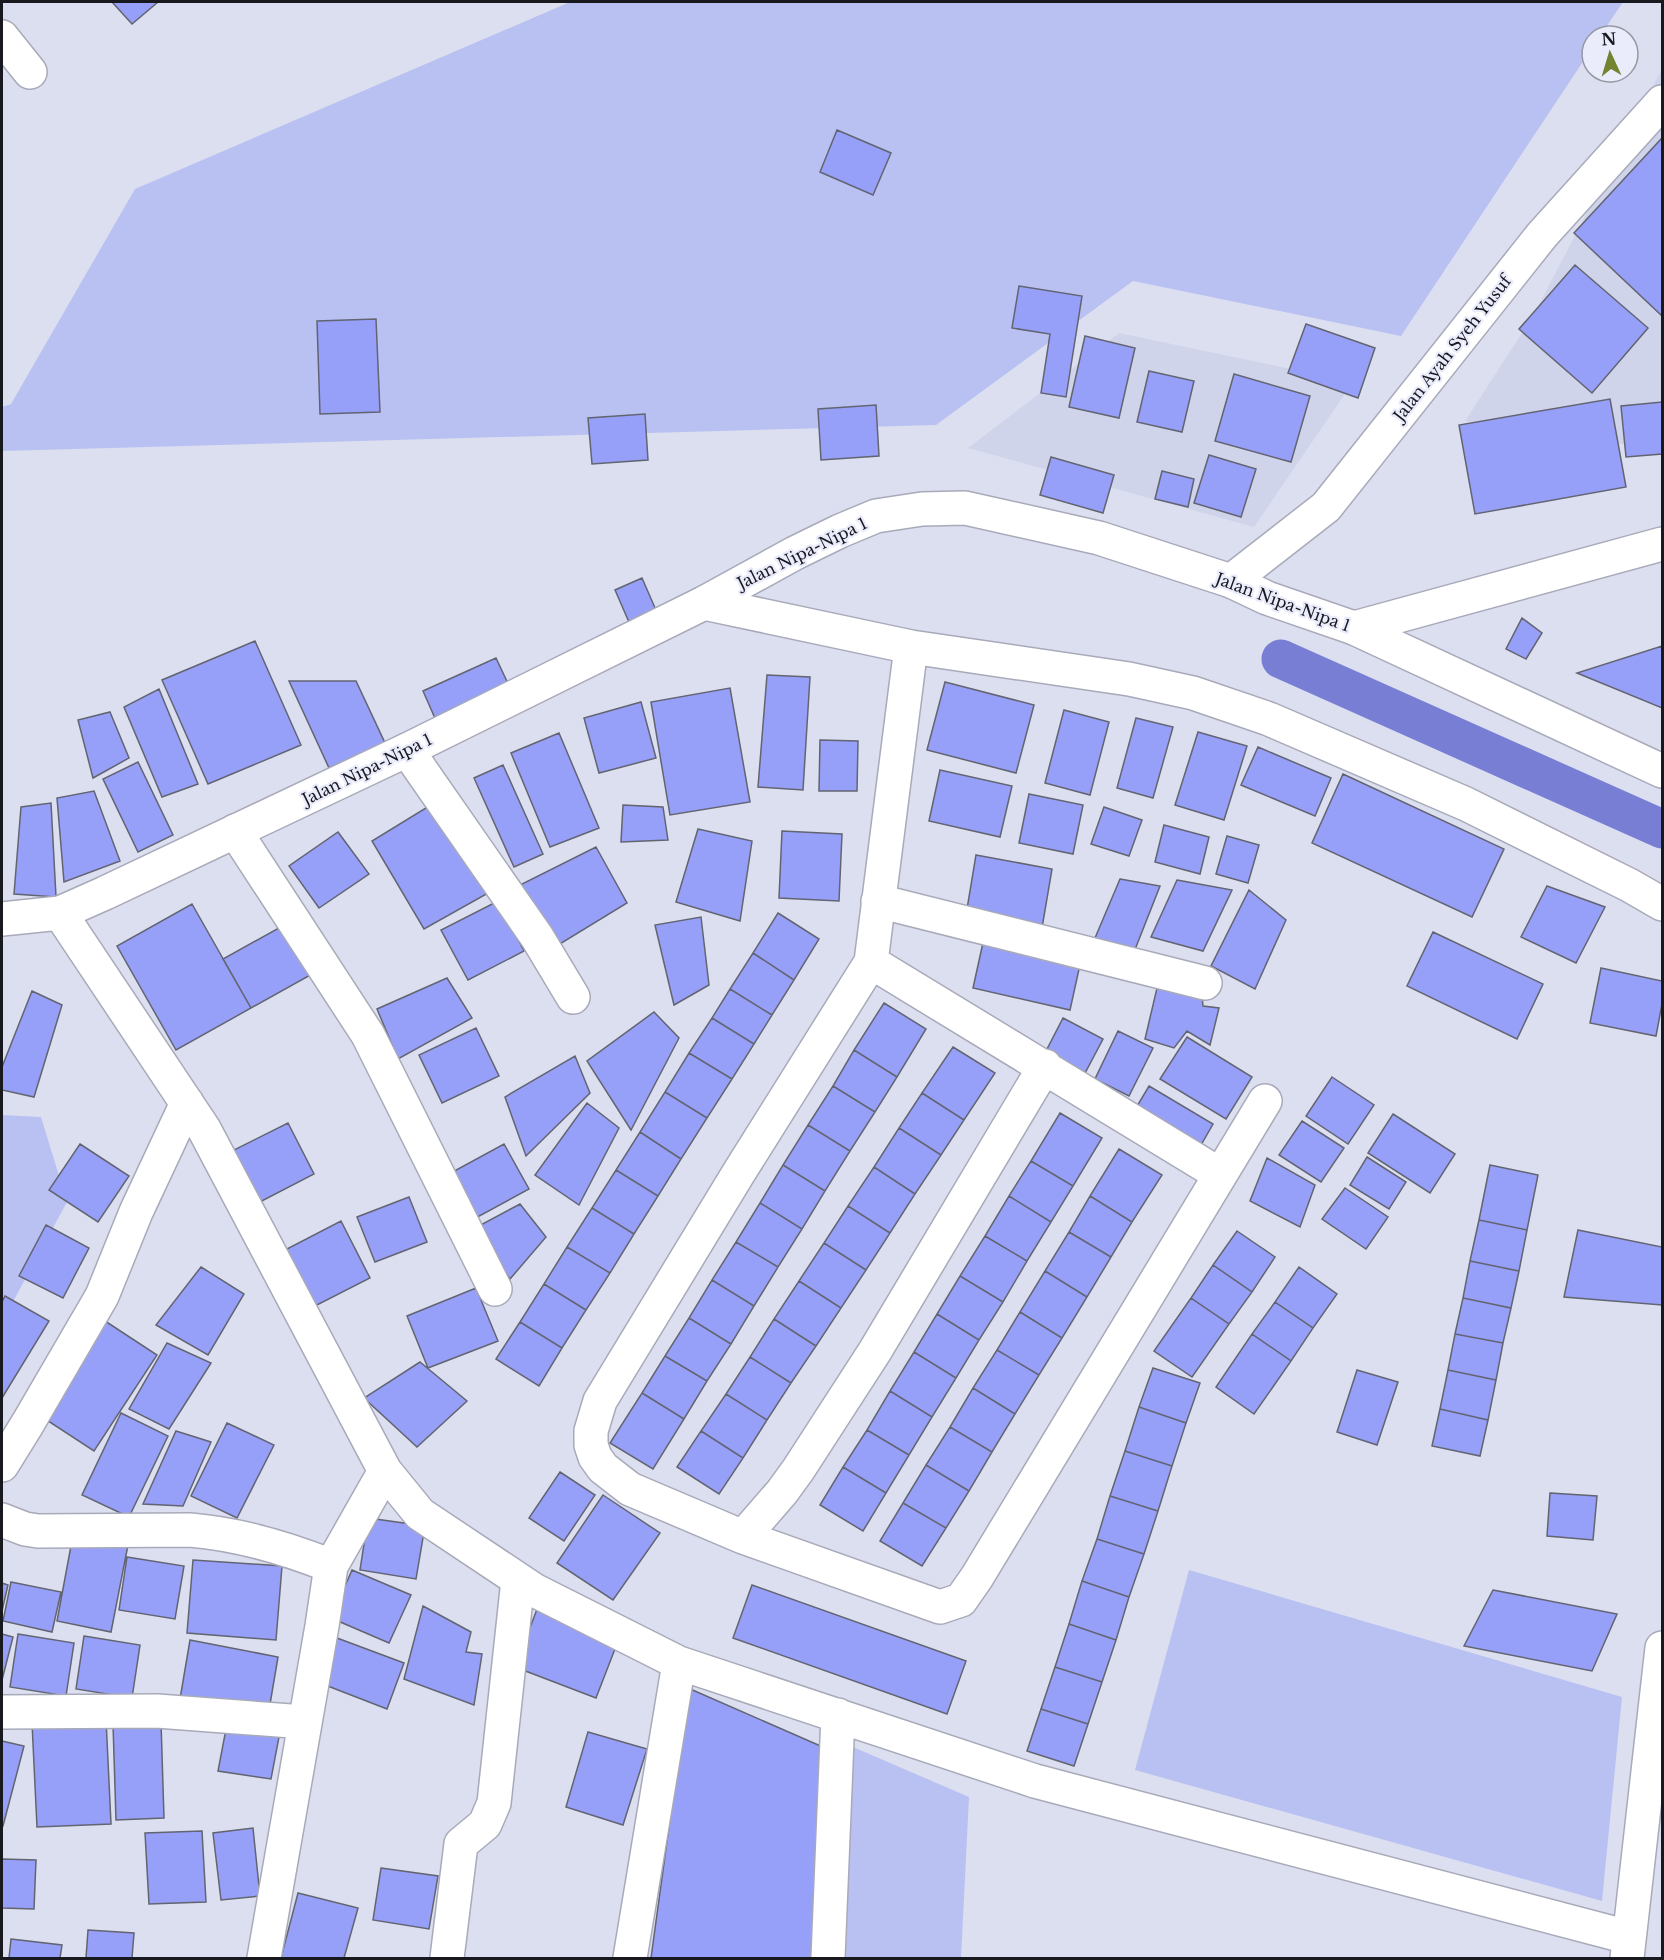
<svg xmlns="http://www.w3.org/2000/svg" width="1664" height="1960" font-family="'Libre Baskerville',serif">
<style>
.built{fill:#d0d4eb}
.green{fill:#b9c1f3}
.lines{fill:none;stroke-linecap:round;stroke-linejoin:round}
.canal{stroke:#777ed4;stroke-width:39}
.building{fill:#97a0f8;stroke:#626471;stroke-width:1.5}
.minor-casing{stroke:#a8aaba;stroke-width:36}
.tertiary-casing{stroke:#a8aaba;stroke-width:36}
.minor{stroke:#fff;stroke-width:33}
.tertiary{stroke:#fff;stroke-width:33}
.labels{text-anchor:middle;stroke-width:4.5;stroke-linejoin:round;paint-order:stroke}
.street-label{font-size:16px;fill:#18191f;stroke:#eaecfc}
</style>
<rect width="100%" height="100%" fill="#dcdfef"/>
<!-- built -->
<path class="built" d="M 1662,69 L 1662,450 L 1465,421 L 1533,316 Z
M 1119,333 L 1353,382 L 1254,527 L 968,448 Z"/>
<!-- green -->
<path class="green" d="M 570,2 L 1623,2 L 1600,36 L 1592,36 L 1592,48 L 1401,336 L 1133,281 L 936,425 L 2,451 L 2,407 L 11,404 L 135,189 Z
M 2,1115 L 41,1117 L 67,1202 L 2,1322 Z
M 1189,1570 L 1622,1697 L 1602,1901 L 1135,1770 Z
M 853,1747 L 969,1797 L 961,1958 L 833,1958 Z"/>
<g class="lines">
<!-- canal -->
<path class="canal" d="M 1281,659 L 1662,829"/>
</g>
<!-- building -->
<path class="building" d="M 112,2 L 158,2 L 132,24 Z
M 837,130 L 891,153 L 873,195 L 820,172 Z
M 1662,138 L 1662,313 L 1661,315 L 1574,233 Z
M 1575,265 L 1648,328 L 1592,393 L 1519,329 Z
M 1019,286 L 1082,296 L 1066,397 L 1041,393 L 1050,334 L 1012,328 Z
M 376,319 L 380,412 L 320,414 L 317,321 Z
M 1306,324 L 1375,348 L 1358,398 L 1288,373 Z
M 1085,336 L 1135,348 L 1119,418 L 1069,407 Z
M 1149,371 L 1194,381 L 1182,432 L 1137,422 Z
M 1234,374 L 1310,396 L 1291,462 L 1215,441 Z
M 1610,399 L 1626,487 L 1475,514 L 1459,425 Z
M 1662,402 L 1662,454 L 1626,457 L 1621,406 Z
M 876,405 L 879,456 L 821,460 L 818,409 Z
M 645,414 L 648,460 L 592,464 L 588,418 Z
M 1209,455 L 1256,469 L 1241,517 L 1194,503 Z
M 1051,457 L 1114,475 L 1103,513 L 1040,495 Z
M 1162,471 L 1194,479 L 1188,507 L 1155,499 Z
M 642,578 L 659,617 L 632,629 L 615,590 Z
M 1522,618 L 1542,633 L 1526,659 L 1506,649 Z
M 255,641 L 301,745 L 208,784 L 162,680 Z
M 1662,646 L 1662,708 L 1577,673 Z
M 496,658 L 512,692 L 438,725 L 423,691 Z
M 767,675 L 810,677 L 803,790 L 758,787 Z
M 289,681 L 356,681 L 385,743 L 329,768 Z
M 945,682 L 1034,705 L 1016,773 L 927,750 Z
M 730,688 L 750,802 L 670,815 L 651,702 Z
M 159,689 L 198,784 L 162,797 L 124,707 Z
M 641,702 L 656,758 L 599,773 L 584,718 Z
M 1064,710 L 1109,722 L 1090,795 L 1045,783 Z
M 110,712 L 129,758 L 93,778 L 78,720 Z
M 1136,718 L 1173,727 L 1153,798 L 1117,788 Z
M 1198,732 L 1247,746 L 1224,820 L 1175,805 Z
M 559,733 L 599,828 L 550,847 L 511,753 Z
M 820,740 L 858,741 L 857,791 L 819,791 Z
M 1258,747 L 1331,778 L 1315,816 L 1241,785 Z
M 138,762 L 173,835 L 138,852 L 103,779 Z
M 503,765 L 543,854 L 514,867 L 474,778 Z
M 940,770 L 1012,786 L 1000,837 L 929,821 Z
M 1343,774 L 1504,849 L 1472,917 L 1312,843 Z
M 94,791 L 120,861 L 64,882 L 57,798 Z
M 1029,794 L 1083,805 L 1073,854 L 1019,843 Z
M 51,803 L 56,897 L 14,894 L 21,807 Z
M 434,803 L 490,892 L 424,929 L 372,841 Z
M 623,805 L 663,807 L 668,840 L 621,842 Z
M 1104,807 L 1142,820 L 1129,856 L 1091,844 Z
M 1164,825 L 1209,837 L 1200,874 L 1155,862 Z
M 698,829 L 752,841 L 740,921 L 676,902 Z
M 782,831 L 842,834 L 839,901 L 779,898 Z
M 338,832 L 369,874 L 319,908 L 289,866 Z
M 1227,836 L 1259,845 L 1248,883 L 1216,874 Z
M 596,847 L 627,903 L 555,947 L 520,885 Z
M 976,855 L 1052,869 L 1042,928 L 966,915 Z
M 1120,879 L 1160,886 L 1134,952 L 1095,938 Z
M 1177,880 L 1232,890 L 1203,951 L 1151,937 Z
M 1547,886 L 1605,907 L 1576,963 L 1521,937 Z
M 1249,890 L 1286,920 L 1255,989 L 1211,966 Z
M 498,901 L 524,951 L 468,980 L 441,930 Z
M 192,904 L 251,1008 L 176,1050 L 117,946 Z
M 778,913 L 819,939 L 794,980 L 753,953 Z
M 701,917 L 709,985 L 674,1005 L 655,925 Z
M 286,924 L 314,973 L 251,1008 L 223,959 Z
M 1433,932 L 1543,984 L 1517,1039 L 1407,986 Z
M 984,938 L 1081,960 L 1070,1010 L 973,988 Z
M 753,953 L 794,980 L 772,1015 L 730,989 Z
M 1601,968 L 1662,981 L 1662,1004 L 1656,1036 L 1590,1023 Z
M 447,978 L 472,1018 L 398,1059 L 377,1009 Z
M 1157,988 L 1202,996 L 1203,1006 L 1219,1008 L 1210,1045 L 1187,1031 L 1174,1048 L 1145,1039 Z
M 730,989 L 772,1015 L 754,1044 L 712,1018 Z
M 32,991 L 62,1005 L 34,1097 L 2,1090 L 2,1067 Z
M 884,1003 L 926,1029 L 897,1077 L 854,1050 Z
M 654,1012 L 679,1038 L 631,1130 L 587,1061 Z
M 712,1018 L 754,1044 L 732,1079 L 689,1053 Z
M 1063,1018 L 1103,1039 L 1084,1075 L 1044,1055 Z
M 476,1028 L 499,1076 L 442,1103 L 419,1055 Z
M 1118,1031 L 1153,1048 L 1129,1096 L 1095,1079 Z
M 1187,1037 L 1252,1077 L 1226,1119 L 1160,1079 Z
M 953,1047 L 995,1073 L 964,1120 L 922,1093 Z
M 854,1050 L 897,1077 L 875,1112 L 833,1086 Z
M 689,1053 L 732,1079 L 707,1118 L 665,1092 Z
M 575,1056 L 590,1093 L 526,1156 L 505,1097 Z
M 1332,1077 L 1374,1105 L 1348,1144 L 1306,1116 Z
M 833,1086 L 875,1112 L 850,1151 L 808,1125 Z
M 1149,1086 L 1213,1124 L 1197,1152 L 1133,1113 Z
M 665,1092 L 707,1118 L 681,1159 L 640,1132 Z
M 922,1093 L 964,1120 L 941,1155 L 899,1128 Z
M 587,1103 L 619,1128 L 579,1205 L 535,1175 Z
M 1060,1113 L 1102,1138 L 1073,1186 L 1031,1161 Z
M 1393,1114 L 1455,1154 L 1430,1193 L 1368,1153 Z
M 1302,1121 L 1344,1148 L 1321,1182 L 1279,1155 Z
M 288,1123 L 314,1174 L 256,1204 L 230,1152 Z
M 808,1125 L 850,1151 L 825,1191 L 783,1165 Z
M 899,1128 L 941,1155 L 915,1194 L 874,1167 Z
M 640,1132 L 681,1159 L 658,1196 L 616,1170 Z
M 80,1144 L 129,1176 L 98,1222 L 49,1190 Z
M 504,1144 L 529,1189 L 472,1220 L 447,1175 Z
M 1119,1149 L 1162,1175 L 1132,1222 L 1090,1196 Z
M 1367,1157 L 1406,1182 L 1389,1209 L 1350,1185 Z
M 1267,1158 L 1315,1185 L 1300,1227 L 1250,1201 Z
M 1031,1161 L 1073,1186 L 1051,1222 L 1009,1196 Z
M 783,1165 L 825,1191 L 802,1229 L 760,1203 Z
M 1490,1165 L 1538,1175 L 1527,1230 L 1479,1220 Z
M 874,1167 L 915,1194 L 890,1233 L 848,1206 Z
M 616,1170 L 658,1196 L 634,1234 L 592,1208 Z
M 1345,1188 L 1388,1217 L 1366,1249 L 1322,1219 Z
M 1009,1196 L 1051,1222 L 1027,1261 L 985,1236 Z
M 1090,1196 L 1132,1222 L 1111,1257 L 1069,1232 Z
M 409,1197 L 427,1242 L 375,1262 L 357,1217 Z
M 760,1203 L 802,1229 L 778,1267 L 736,1242 Z
M 520,1204 L 546,1237 L 510,1279 L 475,1228 Z
M 848,1206 L 890,1233 L 866,1270 L 824,1243 Z
M 592,1208 L 634,1234 L 610,1273 L 567,1247 Z
M 1479,1220 L 1527,1230 L 1519,1271 L 1470,1261 Z
M 341,1221 L 370,1278 L 311,1308 L 281,1252 Z
M 46,1225 L 89,1248 L 63,1298 L 19,1276 Z
M 1578,1230 L 1662,1247 L 1662,1305 L 1564,1297 Z
M 1237,1231 L 1275,1257 L 1252,1292 L 1213,1265 Z
M 1069,1232 L 1111,1257 L 1087,1297 L 1045,1271 Z
M 985,1236 L 1027,1261 L 1003,1302 L 960,1276 Z
M 736,1242 L 778,1267 L 754,1306 L 712,1280 Z
M 824,1243 L 866,1270 L 841,1308 L 799,1281 Z
M 567,1247 L 610,1273 L 586,1310 L 544,1284 Z
M 1470,1261 L 1519,1271 L 1511,1308 L 1463,1298 Z
M 1213,1265 L 1252,1292 L 1229,1324 L 1191,1298 Z
M 201,1267 L 244,1294 L 208,1355 L 156,1325 Z
M 1299,1267 L 1337,1294 L 1313,1328 L 1275,1302 Z
M 1045,1271 L 1087,1297 L 1062,1338 L 1020,1312 Z
M 960,1276 L 1003,1302 L 979,1340 L 937,1314 Z
M 712,1280 L 754,1306 L 731,1344 L 689,1318 Z
M 799,1281 L 841,1308 L 816,1346 L 774,1319 Z
M 544,1284 L 586,1310 L 562,1348 L 520,1322 Z
M 476,1288 L 498,1341 L 428,1368 L 407,1316 Z
M 5,1296 L 49,1321 L 2,1398 L 2,1302 Z
M 1191,1298 L 1229,1324 L 1192,1377 L 1154,1351 Z
M 1463,1298 L 1511,1308 L 1503,1343 L 1455,1334 Z
M 1275,1302 L 1313,1328 L 1291,1361 L 1252,1334 Z
M 1020,1312 L 1062,1338 L 1039,1375 L 997,1350 Z
M 937,1314 L 979,1340 L 956,1378 L 914,1352 Z
M 689,1318 L 731,1344 L 707,1381 L 665,1356 Z
M 102,1319 L 157,1355 L 94,1451 L 39,1415 Z
M 774,1319 L 816,1346 L 791,1383 L 750,1357 Z
M 520,1322 L 562,1348 L 539,1386 L 496,1359 Z
M 1252,1334 L 1291,1361 L 1254,1414 L 1216,1387 Z
M 1455,1334 L 1503,1343 L 1496,1380 L 1448,1370 Z
M 167,1343 L 211,1363 L 169,1429 L 129,1409 Z
M 997,1350 L 1039,1375 L 1015,1414 L 973,1388 Z
M 914,1352 L 956,1378 L 932,1417 L 890,1391 Z
M 665,1356 L 707,1381 L 684,1419 L 642,1393 Z
M 750,1357 L 791,1383 L 767,1420 L 726,1394 Z
M 420,1362 L 467,1401 L 417,1447 L 364,1398 Z
M 1153,1368 L 1200,1383 L 1186,1423 L 1139,1407 Z
M 1357,1370 L 1398,1382 L 1377,1445 L 1337,1432 Z
M 1448,1370 L 1496,1380 L 1488,1420 L 1440,1409 Z
M 973,1388 L 1015,1414 L 992,1452 L 950,1427 Z
M 890,1391 L 932,1417 L 909,1455 L 867,1430 Z
M 642,1393 L 684,1419 L 653,1469 L 610,1443 Z
M 726,1394 L 767,1420 L 743,1458 L 701,1431 Z
M 1139,1407 L 1186,1423 L 1172,1466 L 1125,1451 Z
M 1440,1409 L 1488,1420 L 1480,1456 L 1432,1446 Z
M 121,1413 L 168,1436 L 129,1517 L 82,1495 Z
M 227,1423 L 274,1445 L 237,1518 L 191,1496 Z
M 950,1427 L 992,1452 L 969,1491 L 926,1465 Z
M 867,1430 L 909,1455 L 886,1493 L 843,1467 Z
M 176,1431 L 211,1442 L 183,1506 L 143,1504 Z
M 701,1431 L 743,1458 L 719,1494 L 677,1467 Z
M 1125,1451 L 1172,1466 L 1158,1511 L 1110,1496 Z
M 926,1465 L 969,1491 L 946,1528 L 903,1503 Z
M 843,1467 L 886,1493 L 863,1531 L 820,1505 Z
M 560,1472 L 595,1495 L 564,1541 L 529,1518 Z
M 1550,1493 L 1597,1496 L 1593,1540 L 1547,1536 Z
M 603,1495 L 660,1533 L 613,1600 L 557,1563 Z
M 1110,1496 L 1158,1511 L 1144,1554 L 1097,1539 Z
M 903,1503 L 946,1528 L 922,1566 L 880,1541 Z
M 368,1518 L 425,1526 L 416,1579 L 360,1570 Z
M 73,1535 L 128,1545 L 111,1632 L 57,1621 Z
M 1097,1539 L 1144,1554 L 1129,1597 L 1082,1581 Z
M 127,1557 L 184,1566 L 175,1619 L 119,1610 Z
M 193,1560 L 282,1566 L 276,1640 L 187,1633 Z
M 352,1570 L 411,1595 L 389,1643 L 331,1618 Z
M 1082,1581 L 1129,1597 L 1116,1640 L 1069,1624 Z
M 11,1582 L 61,1592 L 52,1632 L 3,1621 Z
M 2,1583 L 8,1585 L 2,1611 Z
M 752,1585 L 966,1661 L 947,1714 L 733,1638 Z
M 1493,1590 L 1617,1614 L 1592,1671 L 1464,1646 Z
M 539,1604 L 620,1636 L 596,1698 L 515,1667 Z
M 423,1606 L 471,1632 L 466,1652 L 482,1654 L 474,1705 L 404,1679 Z
M 1069,1624 L 1116,1640 L 1102,1682 L 1055,1667 Z
M 2,1634 L 13,1637 L 2,1680 Z
M 18,1634 L 74,1643 L 66,1696 L 10,1687 Z
M 84,1636 L 140,1645 L 132,1698 L 76,1689 Z
M 337,1638 L 404,1663 L 387,1709 L 320,1683 Z
M 190,1640 L 278,1657 L 268,1716 L 180,1699 Z
M 1055,1667 L 1102,1682 L 1088,1724 L 1041,1709 Z
M 688,1688 L 832,1751 L 813,1958 L 651,1958 Z
M 1041,1709 L 1088,1724 L 1074,1766 L 1027,1751 Z
M 106,1719 L 111,1824 L 37,1827 L 32,1723 Z
M 161,1722 L 164,1818 L 116,1820 L 113,1724 Z
M 226,1729 L 279,1737 L 271,1779 L 218,1771 Z
M 588,1732 L 647,1749 L 623,1825 L 566,1807 Z
M 2,1741 L 24,1746 L 3,1826 L 2,1826 Z
M 253,1828 L 260,1896 L 221,1900 L 213,1833 Z
M 202,1831 L 206,1902 L 149,1904 L 145,1833 Z
M 2,1859 L 36,1860 L 34,1909 L 2,1908 Z
M 381,1868 L 438,1876 L 429,1929 L 373,1920 Z
M 298,1893 L 358,1908 L 344,1958 L 281,1958 Z
M 88,1930 L 134,1933 L 132,1958 L 86,1958 Z
M 11,1939 L 62,1945 L 60,1958 L 9,1958 Z"/>
<g class="lines">
<defs>
<path id="minor" d="M 2,37 L 30,72
M 1231,581 L 1326,507 L 1542,235 L 1662,102
M 704,603 L 911,647 L 1129,679 L 1193,693 L 1269,719 L 1466,804 L 1629,885 L 1662,904
M 1354,628 L 1662,544
M 407,750 L 537,937 L 573,997
M 235,831 L 368,1035 L 495,1289
M 878,901 L 1205,983
M 60,913 L 204,1129 L 385,1471 L 420,1514 L 534,1590 L 679,1663 L 1035,1781 L 1628,1937
M 871,962 L 1219,1174
M 1045,1066 L 875,1351 L 798,1470 L 782,1492 L 743,1537 L 940,1607 L 961,1600 L 977,1577 L 1265,1101
M 2,1465 L 28,1423 L 102,1296 L 136,1212 L 187,1103
M 2,1520 L 25,1529 L 38,1531 L 190,1530 C 238,1534 286,1548 331,1566 L 322,1626 L 264,1958
M 743,1537 L 630,1489 L 603,1468 L 595,1457 L 591,1445 L 591,1431 L 600,1401 L 738,1174 L 871,962 L 911,647
M 331,1566 L 385,1471
M 2,1712 L 157,1711 L 305,1722
M 447,1958 L 461,1844 L 485,1824 L 494,1803 L 518,1580
M 630,1958 L 679,1663
M 828,1958 L 838,1715
M 1627,1958 L 1662,1648"/>
<path id="tertiary" d="M 2,919 L 60,913 L 105,893 L 407,750 L 704,603 L 795,553 L 840,531 L 876,516 L 922,509 L 965,508 L 1099,538 L 1231,581 L 1267,598 L 1354,628 L 1662,771"/>
</defs>
<!-- minor casing -->
<use href="#minor" class="minor-casing"/>
<!-- tertiary casing -->
<use href="#tertiary" class="tertiary-casing"/>
<!-- minor -->
<use href="#minor" class="minor"/>
<!-- tertiary -->
<use href="#tertiary" class="tertiary"/>
</g>
<g class="labels">
<!-- street labels -->
<g class="street-label">
<text transform="translate(1452 348) rotate(-52)" y="6">Jalan Ayah Syeh Yusuf</text>
<text transform="translate(802 553) rotate(-26)" y="6">Jalan Nipa-Nipa 1</text>
<text transform="translate(1283 602) rotate(20)" y="6">Jalan Nipa-Nipa 1</text>
<text transform="translate(367 769) rotate(-26)" y="6">Jalan Nipa-Nipa 1</text>
</g>
</g>
<!-- border -->
<rect width="1664" height="1960" fill="none" stroke="#18191f" stroke-width="6"/>
<!-- north arrow -->
<g transform="translate(1610 54) rotate(356)"><circle r="28" fill="#eaecfc" stroke="#9698a4" stroke-width="1.5"/>
<path d="M0-4.5L10 22L0 15L-10 22Z" fill="#748332"/>
<text y="-9" font-size="16" font-weight="bold" text-anchor="middle" fill="#18191f">N</text>
</g>
</svg>
